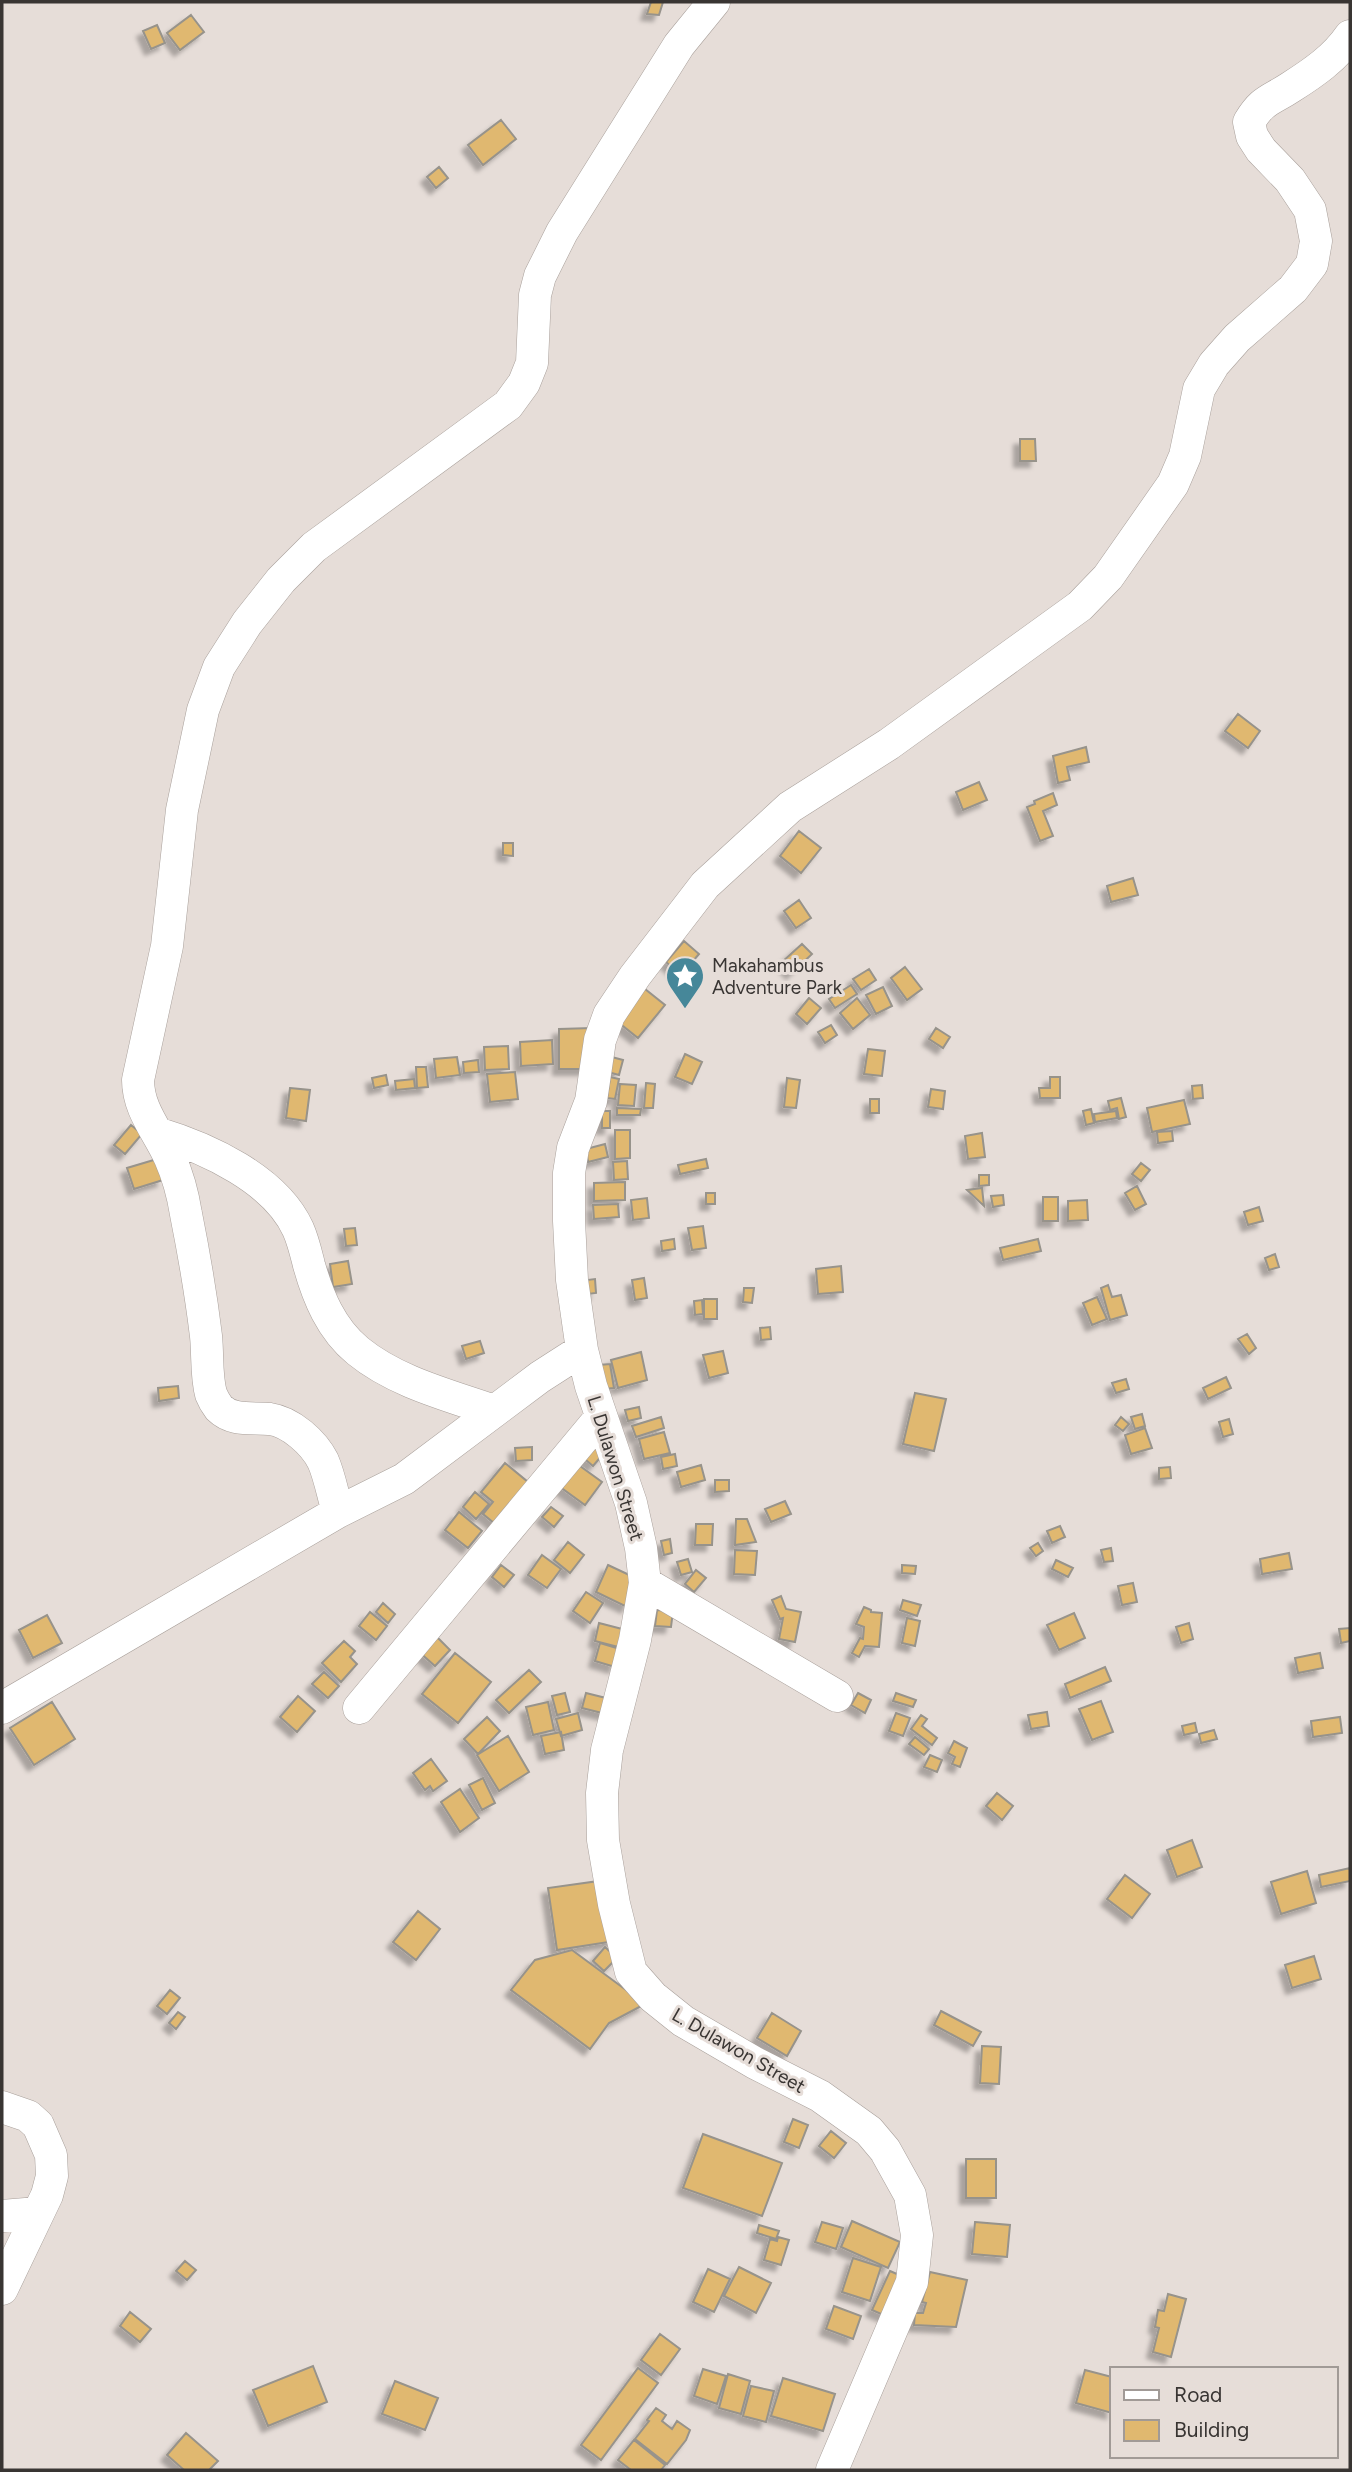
<svg xmlns="http://www.w3.org/2000/svg" width="1352" height="2472" font-family="Figtree,sans-serif">
<style>
.building{fill:#e0b86f;stroke:#97938b;stroke-width:2;filter:url(#shadow)}
.lines{fill:none;stroke-linecap:round;stroke-linejoin:round}
.minor-casing{stroke:#a9a09b;stroke-width:33}
.minor{stroke:#fff;stroke-width:32}
.labels{text-anchor:middle;stroke-width:6;stroke-linejoin:round;paint-order:stroke}
.poi-label{font-size:19px;fill:#393533;stroke:#e6ddd8;text-anchor:start}
.street-label{font-size:19px;fill:#393533;stroke:#e6ddd8}
</style>
<defs>
<filter id="shadow"><feDropShadow dx="-6" dy="6" stdDeviation="2" flood-color="#0004"/></filter>
</defs>
<rect width="100%" height="100%" fill="#e6ddd8"/>
<!-- building -->
<path class="building" d="M 651,2 L 663,2 L 659,15 L 647,14 Z
M 191,15 L 204,32 L 180,50 L 167,33 Z
M 157,25 L 165,43 L 151,49 L 143,31 Z
M 501,120 L 516,139 L 483,165 L 468,145 Z
M 439,167 L 448,178 L 436,188 L 427,177 Z
M 1020,439 L 1035,439 L 1036,461 L 1020,461 Z
M 1238,714 L 1260,731 L 1248,748 L 1225,731 Z
M 1086,747 L 1089,762 L 1067,767 L 1070,780 L 1058,783 L 1053,756 Z
M 979,782 L 987,800 L 963,810 L 956,792 Z
M 1053,793 L 1057,805 L 1043,811 L 1053,836 L 1040,841 L 1027,807 L 1035,804 L 1034,801 Z
M 799,831 L 821,848 L 801,873 L 780,856 Z
M 503,843 L 513,843 L 513,856 L 503,855 Z
M 1133,878 L 1138,895 L 1111,902 L 1107,886 Z
M 799,900 L 811,918 L 796,928 L 784,911 Z
M 684,941 L 699,954 L 681,975 L 666,962 Z
M 802,944 L 812,954 L 792,973 L 782,962 Z
M 905,967 L 922,989 L 907,1000 L 891,978 Z
M 869,969 L 876,980 L 861,990 L 853,979 Z
M 640,985 L 665,1005 L 638,1038 L 613,1018 Z
M 851,985 L 857,994 L 835,1008 L 829,999 Z
M 883,987 L 892,1006 L 876,1014 L 866,995 Z
M 809,998 L 821,1008 L 807,1024 L 796,1014 Z
M 857,998 L 870,1015 L 853,1029 L 840,1013 Z
M 831,1025 L 837,1035 L 825,1043 L 818,1032 Z
M 592,1028 L 593,1069 L 559,1069 L 559,1029 Z
M 936,1028 L 950,1037 L 943,1048 L 929,1039 Z
M 552,1040 L 553,1064 L 521,1066 L 520,1042 Z
M 508,1046 L 509,1069 L 485,1070 L 484,1047 Z
M 868,1049 L 885,1051 L 882,1076 L 864,1074 Z
M 685,1054 L 702,1062 L 692,1084 L 675,1077 Z
M 608,1056 L 623,1060 L 619,1075 L 604,1071 Z
M 457,1057 L 460,1075 L 436,1078 L 434,1059 Z
M 478,1060 L 479,1072 L 464,1073 L 463,1062 Z
M 416,1067 L 426,1067 L 428,1087 L 417,1088 Z
M 515,1072 L 518,1099 L 490,1102 L 487,1074 Z
M 386,1075 L 388,1085 L 374,1088 L 372,1078 Z
M 610,1077 L 619,1079 L 615,1099 L 607,1098 Z
M 1050,1077 L 1060,1077 L 1060,1098 L 1040,1098 L 1039,1088 L 1050,1088 Z
M 787,1078 L 800,1080 L 796,1108 L 784,1107 Z
M 414,1079 L 415,1088 L 396,1090 L 395,1081 Z
M 646,1083 L 655,1084 L 653,1108 L 644,1108 Z
M 620,1084 L 636,1085 L 634,1106 L 618,1105 Z
M 1202,1085 L 1203,1098 L 1193,1099 L 1192,1086 Z
M 290,1088 L 310,1090 L 306,1121 L 286,1118 Z
M 931,1089 L 945,1091 L 943,1109 L 928,1107 Z
M 1121,1098 L 1126,1117 L 1119,1119 L 1117,1108 L 1110,1110 L 1108,1101 Z
M 870,1099 L 879,1099 L 879,1113 L 870,1113 Z
M 1184,1100 L 1190,1124 L 1152,1132 L 1147,1108 Z
M 617,1108 L 641,1109 L 640,1115 L 617,1115 Z
M 1091,1109 L 1094,1123 L 1086,1125 L 1083,1111 Z
M 602,1111 L 610,1111 L 610,1128 L 602,1128 Z
M 1116,1111 L 1117,1118 L 1095,1122 L 1094,1114 Z
M 131,1125 L 142,1134 L 125,1154 L 114,1145 Z
M 615,1130 L 630,1130 L 630,1158 L 615,1159 Z
M 1172,1131 L 1173,1141 L 1158,1143 L 1157,1132 Z
M 982,1133 L 985,1157 L 968,1159 L 965,1136 Z
M 605,1144 L 608,1157 L 588,1162 L 586,1149 Z
M 157,1159 L 163,1180 L 134,1189 L 127,1168 Z
M 706,1159 L 708,1168 L 680,1174 L 678,1165 Z
M 627,1161 L 628,1179 L 614,1180 L 613,1162 Z
M 1141,1163 L 1150,1170 L 1141,1181 L 1132,1174 Z
M 979,1175 L 989,1175 L 989,1185 L 979,1186 Z
M 625,1182 L 625,1200 L 594,1201 L 594,1183 Z
M 1137,1186 L 1146,1204 L 1135,1210 L 1125,1193 Z
M 982,1188 L 984,1206 L 967,1190 Z
M 706,1193 L 715,1193 L 715,1204 L 706,1204 Z
M 1003,1195 L 1004,1205 L 993,1207 L 991,1196 Z
M 1043,1197 L 1058,1197 L 1058,1221 L 1043,1221 Z
M 647,1198 L 649,1218 L 633,1220 L 631,1200 Z
M 1087,1200 L 1088,1220 L 1068,1221 L 1068,1201 Z
M 618,1204 L 619,1217 L 594,1219 L 593,1205 Z
M 1259,1207 L 1263,1221 L 1248,1225 L 1244,1212 Z
M 703,1226 L 706,1248 L 692,1250 L 688,1228 Z
M 355,1228 L 357,1245 L 346,1246 L 344,1229 Z
M 674,1239 L 675,1249 L 662,1251 L 661,1241 Z
M 1038,1239 L 1041,1251 L 1003,1260 L 1000,1248 Z
M 1275,1254 L 1279,1267 L 1269,1270 L 1265,1258 Z
M 348,1261 L 352,1284 L 333,1287 L 330,1264 Z
M 841,1266 L 843,1292 L 818,1294 L 816,1269 Z
M 644,1278 L 647,1298 L 635,1300 L 632,1280 Z
M 595,1279 L 596,1293 L 588,1294 L 587,1280 Z
M 1108,1285 L 1112,1297 L 1121,1295 L 1127,1315 L 1110,1320 L 1101,1288 Z
M 744,1288 L 754,1288 L 752,1303 L 743,1302 Z
M 1097,1297 L 1107,1319 L 1092,1325 L 1083,1303 Z
M 704,1299 L 717,1299 L 717,1319 L 704,1319 Z
M 702,1300 L 703,1314 L 695,1315 L 694,1301 Z
M 770,1327 L 771,1339 L 761,1340 L 760,1328 Z
M 1247,1334 L 1256,1348 L 1249,1354 L 1238,1339 Z
M 480,1341 L 484,1353 L 466,1359 L 462,1346 Z
M 723,1351 L 728,1373 L 709,1378 L 703,1355 Z
M 641,1352 L 647,1380 L 618,1388 L 611,1360 Z
M 610,1364 L 614,1388 L 603,1389 L 599,1365 Z
M 1226,1377 L 1231,1388 L 1208,1399 L 1203,1388 Z
M 1126,1379 L 1129,1389 L 1116,1393 L 1112,1383 Z
M 178,1386 L 179,1398 L 159,1401 L 158,1388 Z
M 915,1393 L 946,1399 L 934,1451 L 903,1444 Z
M 639,1407 L 641,1418 L 628,1421 L 625,1410 Z
M 1142,1414 L 1145,1426 L 1135,1429 L 1131,1417 Z
M 661,1417 L 664,1428 L 636,1437 L 632,1426 Z
M 1121,1417 L 1129,1424 L 1123,1431 L 1115,1425 Z
M 1229,1419 L 1233,1434 L 1223,1437 L 1219,1422 Z
M 1145,1428 L 1152,1448 L 1131,1454 L 1125,1435 Z
M 664,1432 L 670,1453 L 644,1459 L 639,1439 Z
M 591,1442 L 604,1453 L 593,1466 L 580,1455 Z
M 532,1447 L 532,1460 L 516,1461 L 515,1448 Z
M 675,1454 L 677,1466 L 663,1469 L 661,1457 Z
M 573,1461 L 602,1482 L 585,1505 L 556,1484 Z
M 505,1463 L 534,1487 L 500,1528 L 483,1514 L 493,1502 L 481,1492 Z
M 701,1465 L 705,1480 L 681,1487 L 677,1472 Z
M 1170,1467 L 1171,1478 L 1159,1479 L 1159,1468 Z
M 715,1480 L 729,1480 L 729,1491 L 715,1492 Z
M 475,1492 L 489,1504 L 476,1519 L 463,1507 Z
M 785,1501 L 791,1514 L 771,1522 L 765,1509 Z
M 551,1507 L 563,1516 L 554,1527 L 542,1517 Z
M 459,1512 L 482,1531 L 468,1548 L 445,1530 Z
M 736,1519 L 747,1519 L 756,1542 L 735,1545 Z
M 696,1524 L 713,1524 L 712,1545 L 695,1545 Z
M 1060,1526 L 1065,1537 L 1052,1543 L 1047,1531 Z
M 670,1539 L 672,1553 L 664,1555 L 661,1541 Z
M 568,1542 L 584,1555 L 570,1573 L 554,1560 Z
M 1038,1543 L 1043,1551 L 1036,1556 L 1030,1548 Z
M 1111,1548 L 1113,1561 L 1104,1562 L 1101,1550 Z
M 735,1550 L 757,1551 L 755,1575 L 734,1574 Z
M 1289,1553 L 1292,1569 L 1262,1574 L 1260,1559 Z
M 542,1555 L 561,1569 L 547,1588 L 528,1575 Z
M 688,1559 L 692,1572 L 681,1575 L 677,1562 Z
M 1056,1560 L 1073,1568 L 1068,1577 L 1052,1569 Z
M 501,1565 L 514,1575 L 504,1587 L 492,1577 Z
M 608,1565 L 640,1580 L 627,1607 L 596,1592 Z
M 902,1565 L 916,1566 L 915,1574 L 902,1573 Z
M 696,1570 L 706,1578 L 694,1592 L 685,1584 Z
M 1133,1583 L 1137,1602 L 1122,1605 L 1118,1586 Z
M 586,1592 L 603,1603 L 590,1623 L 573,1611 Z
M 781,1596 L 786,1609 L 801,1612 L 795,1642 L 779,1639 L 783,1618 L 780,1619 L 772,1600 Z
M 903,1600 L 921,1605 L 917,1616 L 900,1610 Z
M 383,1603 L 395,1614 L 388,1623 L 376,1612 Z
M 864,1607 L 871,1610 L 871,1612 L 882,1613 L 879,1647 L 865,1646 L 859,1657 L 852,1653 L 860,1638 L 863,1639 L 864,1627 L 856,1624 Z
M 657,1610 L 673,1611 L 671,1627 L 655,1626 Z
M 370,1612 L 387,1626 L 376,1640 L 359,1626 Z
M 1074,1613 L 1085,1638 L 1059,1650 L 1047,1625 Z
M 47,1615 L 62,1643 L 33,1658 L 19,1630 Z
M 907,1618 L 920,1621 L 915,1646 L 902,1643 Z
M 599,1623 L 626,1630 L 622,1648 L 595,1641 Z
M 1189,1623 L 1193,1639 L 1181,1643 L 1176,1627 Z
M 1350,1628 L 1350,1641 L 1341,1643 L 1339,1629 Z
M 434,1634 L 450,1650 L 435,1666 L 418,1651 Z
M 344,1641 L 355,1651 L 350,1657 L 357,1664 L 341,1682 L 322,1663 Z
M 600,1643 L 620,1649 L 615,1667 L 595,1661 Z
M 455,1653 L 491,1682 L 458,1723 L 422,1694 Z
M 1320,1653 L 1323,1668 L 1298,1673 L 1295,1658 Z
M 1105,1667 L 1111,1681 L 1070,1698 L 1065,1684 Z
M 529,1670 L 541,1682 L 509,1713 L 496,1700 Z
M 324,1672 L 339,1686 L 328,1698 L 312,1684 Z
M 565,1693 L 570,1712 L 557,1715 L 552,1696 Z
M 586,1693 L 614,1700 L 610,1715 L 582,1708 Z
M 858,1693 L 871,1700 L 865,1713 L 851,1705 Z
M 896,1693 L 916,1700 L 913,1707 L 893,1701 Z
M 298,1696 L 315,1711 L 297,1732 L 280,1717 Z
M 1101,1701 L 1113,1732 L 1092,1740 L 1079,1709 Z
M 52,1702 L 75,1739 L 34,1765 L 10,1728 Z
M 548,1702 L 554,1730 L 533,1735 L 526,1707 Z
M 1047,1712 L 1049,1726 L 1031,1729 L 1028,1715 Z
M 578,1713 L 582,1730 L 561,1736 L 556,1719 Z
M 896,1713 L 910,1718 L 903,1736 L 889,1731 Z
M 921,1715 L 927,1719 L 922,1726 L 937,1738 L 932,1745 L 911,1729 Z
M 487,1717 L 500,1731 L 478,1754 L 464,1739 Z
M 1340,1717 L 1342,1733 L 1313,1737 L 1311,1721 Z
M 1195,1723 L 1197,1732 L 1184,1735 L 1182,1726 Z
M 1214,1730 L 1217,1739 L 1201,1743 L 1199,1734 Z
M 561,1732 L 564,1750 L 545,1754 L 541,1736 Z
M 508,1736 L 529,1772 L 499,1791 L 477,1755 Z
M 915,1737 L 929,1749 L 924,1755 L 909,1744 Z
M 954,1741 L 967,1748 L 960,1767 L 952,1764 L 955,1757 L 948,1753 Z
M 930,1755 L 942,1760 L 937,1772 L 924,1767 Z
M 431,1759 L 447,1781 L 433,1791 L 430,1786 L 425,1790 L 413,1773 Z
M 483,1778 L 495,1803 L 482,1810 L 469,1785 Z
M 460,1789 L 479,1818 L 460,1832 L 441,1802 Z
M 997,1793 L 1013,1806 L 1002,1820 L 986,1806 Z
M 1192,1840 L 1202,1867 L 1177,1877 L 1167,1850 Z
M 1350,1868 L 1350,1881 L 1321,1887 L 1319,1875 Z
M 1307,1871 L 1316,1903 L 1281,1914 L 1271,1882 Z
M 1125,1875 L 1150,1894 L 1132,1918 L 1107,1899 Z
M 606,1880 L 615,1941 L 557,1950 L 548,1888 Z
M 418,1911 L 440,1929 L 416,1960 L 393,1942 Z
M 605,1947 L 617,1958 L 604,1971 L 593,1961 Z
M 572,1950 L 645,2004 L 609,2023 L 590,2049 L 511,1990 L 535,1960 Z
M 1314,1956 L 1321,1979 L 1292,1988 L 1285,1965 Z
M 170,1990 L 180,1998 L 167,2014 L 157,2006 Z
M 941,2011 L 981,2032 L 973,2046 L 934,2025 Z
M 178,2012 L 185,2017 L 176,2029 L 169,2023 Z
M 772,2013 L 801,2031 L 787,2056 L 757,2038 Z
M 982,2046 L 1001,2047 L 999,2084 L 980,2083 Z
M 793,2119 L 808,2125 L 799,2148 L 784,2142 Z
M 831,2131 L 846,2143 L 834,2158 L 819,2146 Z
M 703,2134 L 782,2163 L 762,2216 L 683,2188 Z
M 966,2159 L 996,2159 L 996,2198 L 966,2198 Z
M 852,2221 L 900,2242 L 888,2268 L 841,2247 Z
M 822,2222 L 843,2228 L 836,2249 L 815,2242 Z
M 975,2222 L 1010,2225 L 1007,2257 L 972,2254 Z
M 759,2225 L 779,2231 L 776,2239 L 757,2233 Z
M 778,2237 L 789,2240 L 781,2265 L 764,2260 L 770,2239 L 777,2241 Z
M 853,2258 L 881,2267 L 870,2301 L 842,2292 Z
M 185,2261 L 196,2270 L 187,2280 L 176,2271 Z
M 739,2267 L 771,2283 L 756,2313 L 724,2296 Z
M 708,2269 L 730,2279 L 714,2312 L 693,2302 Z
M 890,2271 L 906,2278 L 888,2317 L 872,2310 Z
M 930,2272 L 967,2280 L 956,2327 L 914,2325 L 915,2313 L 923,2313 L 926,2303 L 922,2302 Z
M 1168,2294 L 1186,2299 L 1171,2357 L 1153,2352 L 1159,2328 L 1155,2327 L 1158,2310 L 1164,2311 Z
M 834,2306 L 861,2316 L 853,2339 L 826,2329 Z
M 130,2312 L 151,2329 L 140,2342 L 120,2326 Z
M 660,2334 L 680,2349 L 661,2375 L 641,2360 Z
M 313,2366 L 327,2402 L 268,2426 L 253,2390 Z
M 638,2368 L 658,2383 L 601,2460 L 581,2445 Z
M 703,2369 L 726,2376 L 717,2404 L 694,2396 Z
M 1085,2370 L 1112,2377 L 1112,2413 L 1076,2403 Z
M 728,2374 L 750,2381 L 741,2414 L 719,2408 Z
M 783,2378 L 835,2394 L 823,2431 L 771,2416 Z
M 395,2381 L 438,2398 L 425,2430 L 382,2414 Z
M 751,2386 L 774,2391 L 766,2422 L 743,2416 Z
M 656,2408 L 666,2415 L 662,2421 L 672,2429 L 677,2421 L 690,2430 L 686,2440 L 667,2464 L 635,2439 L 649,2421 L 647,2420 Z
M 186,2433 L 218,2461 L 209,2470 L 184,2470 L 167,2455 Z
M 634,2440 L 665,2465 L 661,2470 L 631,2470 L 618,2460 Z"/>
<g class="lines">
<defs>
<path id="minor" d="M 157,1133 C 207,1148 275,1179 298,1229 C 303,1240 306,1253 309,1265 C 318,1297 331,1329 358,1351 C 396,1382 448,1395 494,1411
M 338,1512 C 333,1496 330,1477 323,1461 C 314,1443 291,1422 270,1419 C 253,1417 233,1422 219,1408 C 216,1404 213,1399 211,1394 C 206,1376 208,1355 206,1336 C 201,1295 194,1254 186,1214 C 183,1195 178,1176 170,1158 C 158,1131 138,1110 138,1080 L 167,946 L 182,810 L 203,710 L 219,667 L 247,623 L 281,580 L 314,547 L 508,405 L 524,383 L 532,363 L 535,295 L 540,276 L 562,232 L 679,45 L 714,2
M 645,1583 L 837,1696
M 2,1708 L 338,1512 L 404,1479 L 540,1377 L 582,1350
M 359,1708 L 601,1417
M 2,2107 L 28,2116 L 38,2125 L 51,2155 L 52,2176 L 47,2195 L 2,2289
M 2,2216 L 38,2213
M 832,2470 L 912,2282 L 917,2235 L 910,2195 L 885,2150 L 869,2131 L 820,2096 L 755,2063 L 683,2021 L 653,1997 L 631,1972 L 614,1904 L 603,1840 L 602,1793 L 607,1750 L 635,1640 L 645,1583 L 641,1548 L 631,1503 L 591,1386 L 582,1350 L 572,1280 L 569,1221 L 569,1173 L 573,1148 L 591,1101 L 600,1040 L 609,1015 L 635,976 L 705,885 L 790,807 L 889,744 L 1080,606 L 1108,577 L 1173,484 L 1185,456 L 1199,389 L 1214,364 L 1237,338 L 1293,289 L 1312,264 L 1316,241 L 1310,210 L 1290,180 L 1261,150 L 1252,136 L 1249,122 C 1263,99 1270,101 1291,87 C 1313,73 1335,58 1350,36"/>
</defs>
<!-- minor casing -->
<use href="#minor" class="minor-casing"/>
<!-- minor -->
<use href="#minor" class="minor"/>
</g>
<!-- icons -->
<defs>
<symbol id="sight-pin" viewBox="-11 -11 22 30"><path d="M0 17L-7.5 6A9.5 9.5 0 1 1 7.5 6Z" fill="#468799" stroke="#e6ddd8"/><path d="M0-6L1.8-2.2L6-1.7L2.9 1.2L3.7 5.4L0 3.3L-3.7 5.4L-2.9 1.2L-6-1.7L-1.8-2.2Z" fill="#fff"/></symbol>
</defs>
<g fill-rule="evenodd">
<use href="#sight-pin" x="663" y="954" width="44" height="60"/>
</g>
<g class="labels">
<!-- poi labels -->
<g class="poi-label">
<text x="712" y="972">Makahambus<tspan x="712" dy="22">Adventure Park</tspan></text>
</g>
<!-- street labels -->
<g class="street-label">
<text transform="translate(616 1468) rotate(73)" y="7">L. Dulawon Street</text>
<text transform="translate(739 2050) rotate(30)" y="7">L. Dulawon Street</text>
</g>
</g>
<!-- border -->
<rect width="1352" height="2472" fill="none" stroke="#393533" stroke-width="7"/>
<!-- legend -->
<rect x="1110" y="2367" width="228" height="91" fill="#e6ddd8" stroke="#a19a96" stroke-width="2"/>
<rect x="1124" y="2390" width="35" height="10" fill="#ffffff" stroke="#a19a96" stroke-width="2"/>
<text x="1174" y="2402" font-size="21" fill="#393533">Road</text>
<rect x="1124" y="2420" width="35" height="21" fill="#e0b86f" stroke="#a19a96" stroke-width="2"/>
<text x="1174" y="2437" font-size="21" fill="#393533">Building</text>
</svg>
